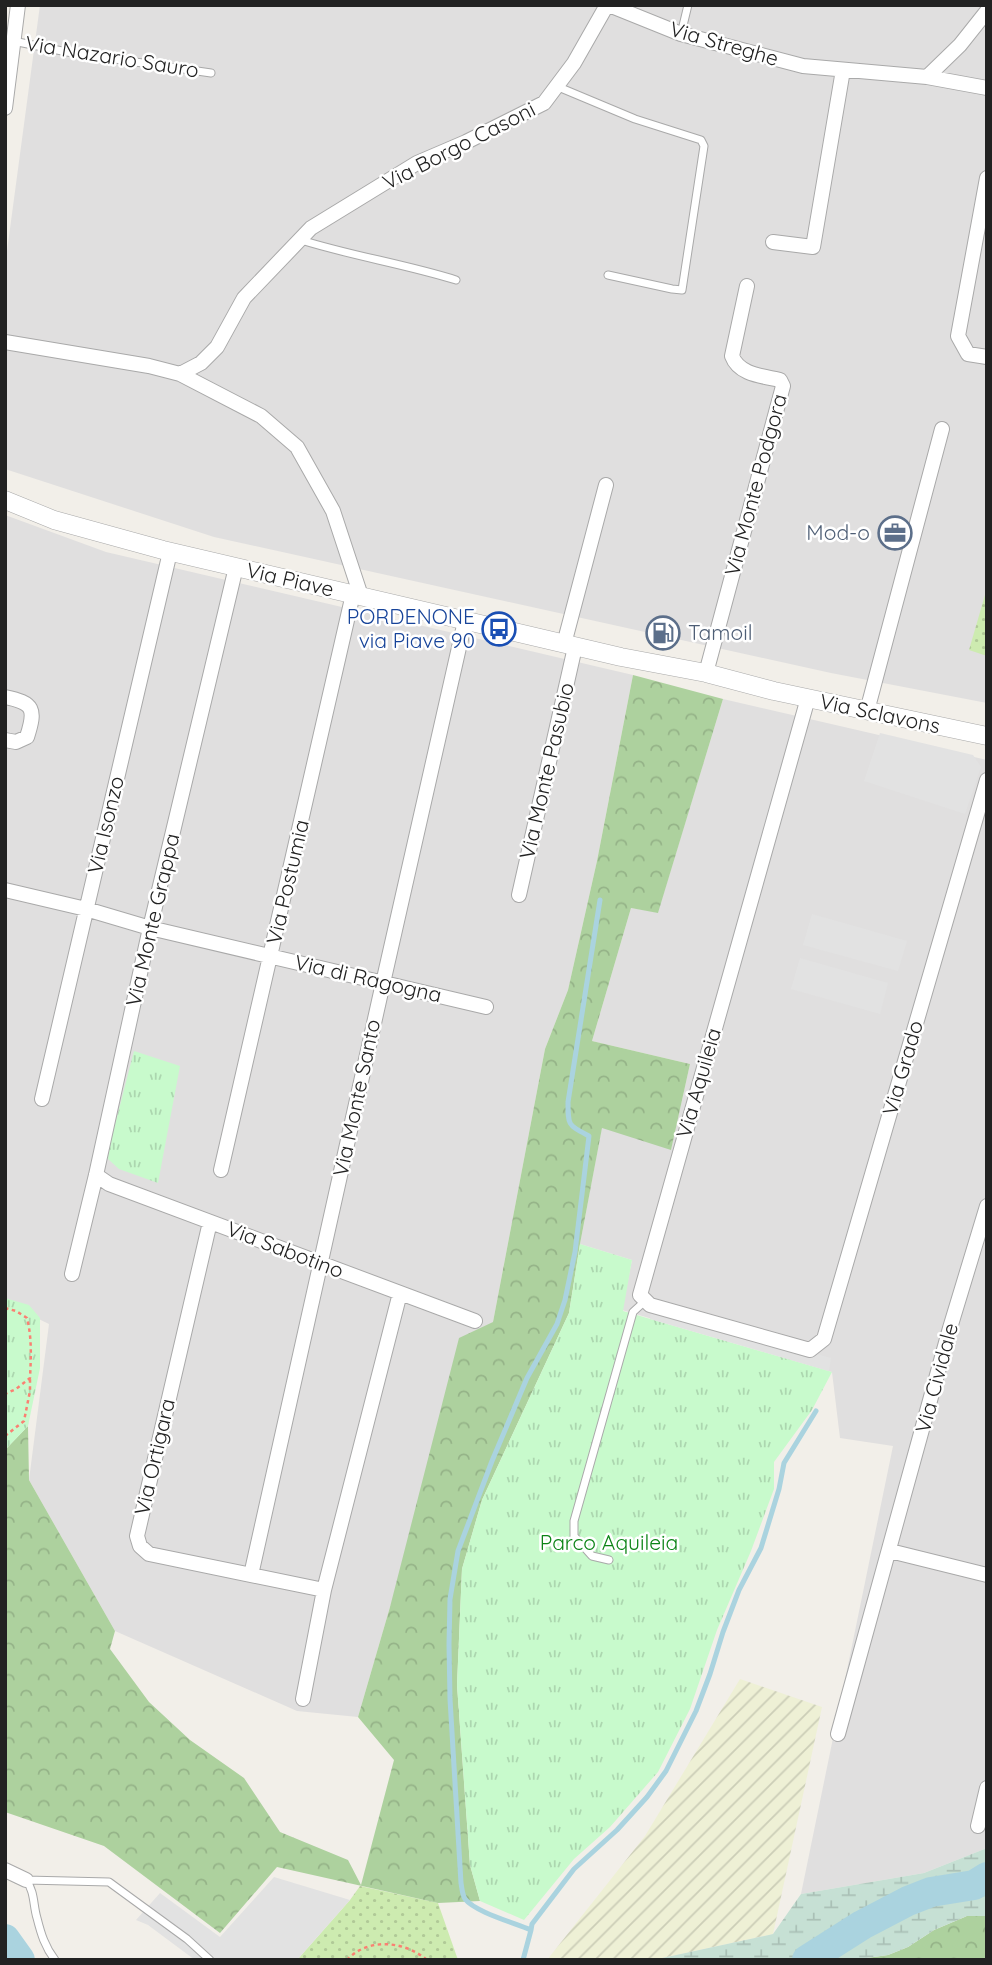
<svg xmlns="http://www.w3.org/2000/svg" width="992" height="1965" font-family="Quicksand,sans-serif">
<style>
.residential{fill:#e0dfdf}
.farmland{fill:url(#farmland-furrows)}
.grass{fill:url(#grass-dots)}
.forest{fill:url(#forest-crowns)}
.wetland{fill:url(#wetland-marsh)}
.park{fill:url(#park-tufts)}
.parking{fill:#e2e2e2}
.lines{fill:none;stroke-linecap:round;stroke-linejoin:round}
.stream{stroke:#aad3df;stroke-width:5}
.river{stroke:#aad3df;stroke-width:30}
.service-casing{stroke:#a9a9a9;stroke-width:9}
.minor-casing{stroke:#a9a9a9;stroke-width:16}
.tertiary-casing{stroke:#a9a9a9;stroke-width:19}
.path{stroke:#fa8072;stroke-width:2.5;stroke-dasharray:3.5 3.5;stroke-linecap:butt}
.service{stroke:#fff;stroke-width:7}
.minor{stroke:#fff;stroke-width:14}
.tertiary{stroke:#fff;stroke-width:18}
.labels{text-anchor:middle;stroke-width:5;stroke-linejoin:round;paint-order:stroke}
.street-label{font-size:21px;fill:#222;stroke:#fff}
.service-label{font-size:21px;fill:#4e5e75;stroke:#fff;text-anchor:end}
.transit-label{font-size:21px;fill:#164399;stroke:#fff;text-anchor:end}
.park-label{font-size:21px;fill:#0c8416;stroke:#fff}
</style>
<defs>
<pattern id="farmland-furrows" width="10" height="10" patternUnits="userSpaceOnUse" patternTransform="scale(1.75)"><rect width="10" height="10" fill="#eef0d5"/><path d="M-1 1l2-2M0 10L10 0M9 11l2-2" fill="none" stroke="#ccceb7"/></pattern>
<pattern id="grass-dots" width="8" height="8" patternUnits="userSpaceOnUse" patternTransform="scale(1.75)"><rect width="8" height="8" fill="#cdebb0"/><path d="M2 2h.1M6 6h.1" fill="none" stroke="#b0c997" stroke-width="1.8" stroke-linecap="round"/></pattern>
<pattern id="forest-crowns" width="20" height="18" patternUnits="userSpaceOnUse" patternTransform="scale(1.75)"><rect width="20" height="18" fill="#add19e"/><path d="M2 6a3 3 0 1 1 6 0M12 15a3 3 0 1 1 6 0" fill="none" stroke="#95b388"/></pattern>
<pattern id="wetland-marsh" width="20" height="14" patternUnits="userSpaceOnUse" patternTransform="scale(1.75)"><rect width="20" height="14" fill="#c6e0d4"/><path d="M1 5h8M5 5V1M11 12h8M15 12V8" fill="none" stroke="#aac0b6"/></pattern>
<pattern id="park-tufts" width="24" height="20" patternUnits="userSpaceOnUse" patternTransform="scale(1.75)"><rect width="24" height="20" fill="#c8facc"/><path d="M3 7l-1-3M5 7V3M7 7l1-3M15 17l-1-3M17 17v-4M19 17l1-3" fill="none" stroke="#acd6af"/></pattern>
</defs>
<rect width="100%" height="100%" fill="#f2efe9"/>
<!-- residential -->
<path class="residential" d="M 40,5 L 987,5 L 987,703 L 831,673 L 214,537 L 5,469 L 5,266 Z
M 5,515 L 106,552 L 633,675 L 597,861 L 568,990 L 545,1049 L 493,1322 L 390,1607 L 358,1717 L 297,1711 L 115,1631 L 29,1480 L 49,1324 L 18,1309 L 5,1307 Z
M 723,699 L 987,760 L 987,1848 L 924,1873 L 801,1894 L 893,1446 L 840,1438 L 832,1372 L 622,1310 L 632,1260 L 580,1244 L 602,1127 L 671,1149 L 690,1064 L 592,1041 L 631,908 L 658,912 Z"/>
<!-- farmland -->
<path class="farmland" d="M 740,1679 L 822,1707 L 773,1934 L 653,1960 L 547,1960 L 645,1836 Z"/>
<!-- grass -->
<path class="grass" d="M 987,588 L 987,656 L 969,650 Z
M 360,1886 L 438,1903 L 458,1960 L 297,1960 L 350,1900 Z"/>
<!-- forest -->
<path class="forest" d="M 633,675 L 723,699 L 658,913 L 631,908 L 592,1041 L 690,1064 L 671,1150 L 602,1128 L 580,1244 L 569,1313 L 482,1500 L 462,1569 L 457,1685 L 470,1865 L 480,1901 L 438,1903 L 277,1867 L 220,1933 L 104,1846 L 5,1812 L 5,1450 L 28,1426 L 29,1480 L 115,1631 L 110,1649 L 149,1702 L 190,1740 L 244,1778 L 280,1832 L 348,1860 L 361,1885 L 394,1760 L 358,1717 L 390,1607 L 459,1338 L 493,1322 L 545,1049 L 568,990 L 597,861 Z
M 967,1916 L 987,1916 L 987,1960 L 852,1960 L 888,1955 L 908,1947 L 934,1930 Z"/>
<!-- wetland -->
<path class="wetland" d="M 987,1848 L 987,1916 L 967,1916 L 934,1930 L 908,1947 L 888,1955 L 852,1960 L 653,1960 L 773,1934 L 801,1894 L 924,1873 Z"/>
<!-- park -->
<path class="park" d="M 134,1051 L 180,1066 L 158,1183 L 119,1169 L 108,1159 L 109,1148 Z
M 580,1244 L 632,1260 L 623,1311 L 832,1372 L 812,1410 L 774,1462 L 774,1489 L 751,1551 L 717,1630 L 690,1709 L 658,1772 L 610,1827 L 574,1859 L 524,1920 L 480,1901 L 470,1865 L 457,1685 L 462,1569 L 482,1500 L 569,1313 Z
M 5,1298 L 29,1305 L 40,1318 L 40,1368 L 28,1426 L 5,1450 Z"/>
<!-- parking -->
<path class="parking" d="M 880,733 L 973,755 L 981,767 L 965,814 L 864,781 Z
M 812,914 L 907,941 L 898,971 L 803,945 Z
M 800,958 L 888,983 L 880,1014 L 791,989 Z
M 651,1307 L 831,1358 L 829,1371 L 650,1319 Z
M 274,1877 L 350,1900 L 297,1960 L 195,1960 L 148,1925 L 136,1920 L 160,1893 L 220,1937 Z"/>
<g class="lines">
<!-- stream -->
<path class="stream" d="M 531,1930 L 532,1924 L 574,1869 L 617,1830 L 647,1797 L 666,1771 L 696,1711 L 710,1674 L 723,1632 L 739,1590 L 761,1548 L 779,1489 L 784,1463 L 816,1411
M 523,1960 L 531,1930 C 515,1923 475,1912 465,1899 C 462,1894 462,1888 461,1883 L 450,1699 L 449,1644 L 450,1599 L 458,1551 L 492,1461 L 527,1378 L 557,1324 L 565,1300 L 575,1252 L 589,1136 C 568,1125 568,1126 568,1102 L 600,900"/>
<!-- river -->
<path class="river" d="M 5,1939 L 20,1960
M 807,1960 L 862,1925 L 908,1901 L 931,1892 L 974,1885 L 987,1877"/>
<defs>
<path id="service" d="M 681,34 L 688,5
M 13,41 L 67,52 L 211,73
M 556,86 L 635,119 L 701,140 L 704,146 L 682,290 L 672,289 L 608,275
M 301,240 C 352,256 405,264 456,280
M 609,1560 L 592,1556 L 574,1536 L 574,1521 L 633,1312 L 645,1301
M 26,1880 L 109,1882 L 187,1939 L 210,1960
M 26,1880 C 35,1892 33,1905 37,1918 C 41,1934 45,1947 55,1960"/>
<path id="minor" d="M 609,5 L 681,34 L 803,66 L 927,77 L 987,88
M 927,77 L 960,45 L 987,11
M 5,108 L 18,5
M 987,178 L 958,336 L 968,354 L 987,357
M 773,242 L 813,247 L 843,70
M 5,342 L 149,366 L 180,374 L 261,416 L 297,447 L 333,511 L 361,596
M 180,374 L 201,363 L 217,347 L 244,298 L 311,228 L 417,163 L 466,142 L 544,103 L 574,63 L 607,5
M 564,644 L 606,485
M 706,673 L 783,386 L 780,380 C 763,376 739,375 732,356 L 747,286
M 5,697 C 34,703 36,709 27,737 L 16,742 L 5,740
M 808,698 L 640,1295 L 650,1305 L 810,1350 L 824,1339 L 987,780
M 867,711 L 942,429
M 5,890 L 86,909 L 150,928 L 486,1007
M 519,895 L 575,647
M 42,1099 L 170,552
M 221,1170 L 353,594
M 96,1175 L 109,1184 L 475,1321
M 210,1222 L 137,1536 L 140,1546 L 149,1554 L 324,1590
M 72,1274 L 96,1175 L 150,928 L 236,567
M 890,1551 L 987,1575
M 251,1575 L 383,983 L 465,621
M 303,1699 L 324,1590 L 400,1293
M 838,1734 L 950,1328 L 987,1206
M 978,1826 L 987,1788
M 5,1870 L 26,1880"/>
<path id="tertiary" d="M 5,500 L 54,520 L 163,550 L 621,657 L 706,673 L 774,691 L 987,736"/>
</defs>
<!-- service casing -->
<use href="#service" class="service-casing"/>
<!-- minor casing -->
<use href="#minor" class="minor-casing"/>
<!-- tertiary casing -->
<use href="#tertiary" class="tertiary-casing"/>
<!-- path -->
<path class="path" d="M 5,1308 L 16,1311 L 27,1318 C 32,1338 31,1357 30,1378 L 16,1389 L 5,1394
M 5,1436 L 24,1421 L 30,1391 L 30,1379
M 347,1960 C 368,1937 405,1941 427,1960"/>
<!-- service -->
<use href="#service" class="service"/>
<!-- minor -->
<use href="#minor" class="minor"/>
<!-- tertiary -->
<use href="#tertiary" class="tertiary"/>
</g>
<!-- icons -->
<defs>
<symbol id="office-ring" viewBox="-11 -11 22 22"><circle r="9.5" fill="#fff" stroke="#5c6f8a" stroke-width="1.5"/><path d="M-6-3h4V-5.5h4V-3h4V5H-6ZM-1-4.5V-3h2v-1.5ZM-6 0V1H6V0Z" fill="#5c6f8a"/></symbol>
<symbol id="bus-ring" viewBox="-11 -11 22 22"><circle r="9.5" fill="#fff" stroke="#1a4fb4" stroke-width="1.5"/><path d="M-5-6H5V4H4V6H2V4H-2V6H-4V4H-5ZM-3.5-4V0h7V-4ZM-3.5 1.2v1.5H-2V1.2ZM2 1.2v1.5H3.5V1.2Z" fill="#1a4fb4"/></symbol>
<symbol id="fuel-ring" viewBox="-11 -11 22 22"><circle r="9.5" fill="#fff" stroke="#5c6f8a" stroke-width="1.5"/><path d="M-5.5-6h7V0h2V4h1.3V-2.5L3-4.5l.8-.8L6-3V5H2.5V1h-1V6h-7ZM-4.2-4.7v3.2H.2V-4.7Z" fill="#5c6f8a"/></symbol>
</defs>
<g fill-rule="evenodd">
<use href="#office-ring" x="876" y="514" width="38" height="38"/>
<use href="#bus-ring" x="480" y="610" width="38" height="38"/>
<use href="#fuel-ring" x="644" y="614" width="38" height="38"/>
</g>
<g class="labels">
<!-- street labels -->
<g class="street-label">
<text transform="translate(724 44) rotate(16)" y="7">Via Streghe</text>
<text transform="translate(112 57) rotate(9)" y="7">Via Nazario Sauro</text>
<text transform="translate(459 146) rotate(-27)" y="7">Via Borgo Casoni</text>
<text transform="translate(756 485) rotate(-75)" y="7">Via Monte Podgora</text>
<text transform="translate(290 580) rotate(13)" y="7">Via Piave</text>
<text transform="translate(880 714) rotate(12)" y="7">Via Sclavons</text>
<text transform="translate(547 771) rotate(-77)" y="7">Via Monte Pasubio</text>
<text transform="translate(106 825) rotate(-77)" y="7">Via Isonzo</text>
<text transform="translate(288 882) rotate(-77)" y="7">Via Postumia</text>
<text transform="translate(153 920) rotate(-77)" y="7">Via Monte Grappa</text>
<text transform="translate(368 979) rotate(13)" y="7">Via di Ragogna</text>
<text transform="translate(903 1068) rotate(-74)" y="7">Via Grado</text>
<text transform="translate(699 1083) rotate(-74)" y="7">Via Aquileia</text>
<text transform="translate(357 1098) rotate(-78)" y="7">Via Monte Santo</text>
<text transform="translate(285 1250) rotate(21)" y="7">Via Sabotino</text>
<text transform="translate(937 1378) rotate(-75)" y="7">Via Cividale</text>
<text transform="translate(155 1457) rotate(-77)" y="7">Via Ortigara</text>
</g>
<!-- service labels -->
<g class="service-label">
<text x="870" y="540">Mod-o</text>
<text x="688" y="640" text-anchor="start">Tamoil</text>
</g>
<!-- transit labels -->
<g class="transit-label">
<text x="475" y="624">PORDENONE<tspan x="475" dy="24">via Piave 90</tspan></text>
</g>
<!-- park labels -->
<g class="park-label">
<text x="609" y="1550">Parco Aquileia</text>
</g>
</g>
<!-- border -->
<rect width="992" height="1965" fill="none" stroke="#222222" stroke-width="14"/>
</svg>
